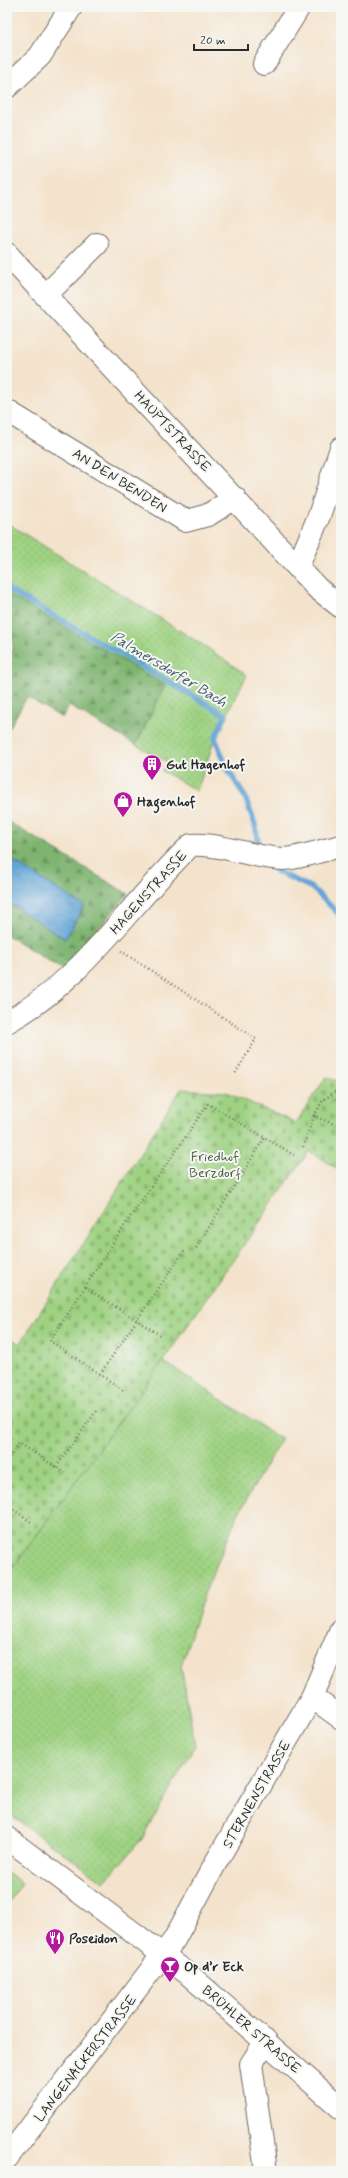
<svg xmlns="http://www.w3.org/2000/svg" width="348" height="2178" font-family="Mynerve,sans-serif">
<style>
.grass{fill:url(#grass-dots);stroke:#647e56}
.forest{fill:url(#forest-firs);stroke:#54704e}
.cemetery{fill:url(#cemetery-stones);stroke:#647e56}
.water{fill:url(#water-ripples);stroke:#476880}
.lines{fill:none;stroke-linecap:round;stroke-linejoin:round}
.stream{stroke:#63a4d6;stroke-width:5.5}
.minor-casing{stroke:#716b63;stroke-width:24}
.major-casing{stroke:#716b63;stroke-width:24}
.path{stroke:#716b63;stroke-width:2.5;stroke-dasharray:1 3;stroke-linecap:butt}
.minor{stroke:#fff;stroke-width:22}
.major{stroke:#fff;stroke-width:22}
.labels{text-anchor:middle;stroke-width:4;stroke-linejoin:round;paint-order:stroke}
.street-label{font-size:14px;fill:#2b2b2b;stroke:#f6f6f2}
.poi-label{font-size:14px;font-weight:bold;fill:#2b2b2b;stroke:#f6f6f2;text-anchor:start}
.park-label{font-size:14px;fill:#4e5d45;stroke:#f6f6f2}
.water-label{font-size:15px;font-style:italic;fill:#415b6f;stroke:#f6f6f2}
</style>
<defs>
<pattern id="grass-dots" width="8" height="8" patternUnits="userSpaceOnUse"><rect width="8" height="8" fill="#9ed282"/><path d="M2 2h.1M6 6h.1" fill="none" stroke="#88b470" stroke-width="1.8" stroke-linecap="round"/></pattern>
<pattern id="forest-firs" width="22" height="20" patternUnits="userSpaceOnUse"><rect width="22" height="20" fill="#7eb470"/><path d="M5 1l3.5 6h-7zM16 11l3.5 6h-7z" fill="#67935c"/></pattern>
<pattern id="cemetery-stones" width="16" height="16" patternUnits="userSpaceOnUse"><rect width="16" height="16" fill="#9ed282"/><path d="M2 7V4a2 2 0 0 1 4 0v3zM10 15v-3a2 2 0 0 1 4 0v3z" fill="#88b470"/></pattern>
<pattern id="water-ripples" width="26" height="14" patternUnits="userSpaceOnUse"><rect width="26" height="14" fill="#63a4d6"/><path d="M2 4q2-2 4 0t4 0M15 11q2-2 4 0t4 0" fill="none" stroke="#5286ae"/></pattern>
</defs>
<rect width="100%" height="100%" fill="#f6f6f2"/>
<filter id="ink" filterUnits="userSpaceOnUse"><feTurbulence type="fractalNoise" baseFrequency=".025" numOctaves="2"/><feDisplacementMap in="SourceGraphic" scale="8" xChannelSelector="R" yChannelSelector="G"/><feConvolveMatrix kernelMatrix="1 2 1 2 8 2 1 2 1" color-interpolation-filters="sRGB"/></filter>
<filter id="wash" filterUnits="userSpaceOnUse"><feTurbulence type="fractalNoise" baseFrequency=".012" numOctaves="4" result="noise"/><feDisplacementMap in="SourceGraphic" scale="16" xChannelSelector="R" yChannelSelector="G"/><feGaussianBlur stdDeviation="0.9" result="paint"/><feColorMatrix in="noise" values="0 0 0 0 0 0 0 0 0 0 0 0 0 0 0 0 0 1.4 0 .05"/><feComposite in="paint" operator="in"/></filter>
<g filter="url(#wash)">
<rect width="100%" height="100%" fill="#f4e3cc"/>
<!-- grass -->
<path class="grass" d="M 7,523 L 206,647 L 247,675 L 215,738 L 197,791 L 162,771 L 167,762 L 136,745 L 165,685 L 7,594 Z
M 163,1361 L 281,1439 L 237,1516 L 203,1597 L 181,1666 L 195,1745 L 142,1839 L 104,1882 L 7,1813 L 7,1576 Z
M 7,1873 L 22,1883 L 7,1905 Z"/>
<!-- forest -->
<path class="forest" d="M 7,594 L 165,685 L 136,745 L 69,706 L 62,718 L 27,697 L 7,732 L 7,654 L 13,651 L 11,625 L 7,624 Z
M 7,821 L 128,894 L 63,970 L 7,935 L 7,902 L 65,939 L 84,907 L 7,857 Z"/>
<!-- cemetery -->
<path class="cemetery" d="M 326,1077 L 341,1082 L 341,1171 L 309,1151 L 163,1361 L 7,1576 L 7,1336 L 20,1344 L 181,1089 L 226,1092 L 296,1123 Z"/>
<!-- water -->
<path class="water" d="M 7,857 L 84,906 L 65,939 L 7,902 Z"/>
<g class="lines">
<!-- stream -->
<path class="stream" d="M 7,589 L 226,715 L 215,738 L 227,768 L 245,797 L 255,824 L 260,850
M 270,864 L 276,871 L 312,888 L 341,916"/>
</g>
</g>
<g filter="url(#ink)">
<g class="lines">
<defs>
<path id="minor" d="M 264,64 L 299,7
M 7,87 L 40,56 L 71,7
M 7,254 L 317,588 L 341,607
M 46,295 L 97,244
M 7,411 L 186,521 L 208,515 L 235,498
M 298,566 L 319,516 L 341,448
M 7,1022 C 83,981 130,903 191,845 C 223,843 252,858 283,859 C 297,859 327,849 341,846
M 312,1697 L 341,1718
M 7,2158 L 174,1940 L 216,1862 L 312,1697 L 341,1629
M 266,2171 L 251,2064 L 266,2041"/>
<path id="major" d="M 7,1838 L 187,1973 L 341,2108"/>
</defs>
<!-- minor casing -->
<use href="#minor" class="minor-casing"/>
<!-- major casing -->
<use href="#major" class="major-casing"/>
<!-- path -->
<path class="path" d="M 121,951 L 256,1039 L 235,1074
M 314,1116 L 323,1100 L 335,1092 L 341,1095
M 303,1147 L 314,1116 L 341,1127
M 337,1163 L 341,1154
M 196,1248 L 265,1137
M 85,1287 L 160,1335
M 100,1374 L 184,1251
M 123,1390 L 50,1341 L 127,1222 L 208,1104 L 294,1155
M 7,1461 L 19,1443 L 65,1473
M 56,1467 L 97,1410
M 7,1505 L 31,1522"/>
<!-- minor -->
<use href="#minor" class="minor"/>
<!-- major -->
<use href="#major" class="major"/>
</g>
</g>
<!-- icons -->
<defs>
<symbol id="building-pin" viewBox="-11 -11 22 30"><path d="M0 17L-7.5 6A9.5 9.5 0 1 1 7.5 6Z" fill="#b5179e" stroke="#f6f6f2"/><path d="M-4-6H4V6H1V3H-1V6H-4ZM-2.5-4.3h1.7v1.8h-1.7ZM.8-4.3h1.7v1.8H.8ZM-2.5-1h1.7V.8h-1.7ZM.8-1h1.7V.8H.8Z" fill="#fff"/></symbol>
<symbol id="shop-pin" viewBox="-11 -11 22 30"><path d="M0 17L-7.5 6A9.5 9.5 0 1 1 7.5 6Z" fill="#b5179e" stroke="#f6f6f2"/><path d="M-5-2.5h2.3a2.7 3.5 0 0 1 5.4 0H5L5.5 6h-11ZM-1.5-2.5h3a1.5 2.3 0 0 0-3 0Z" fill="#fff"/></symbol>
<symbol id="restaurant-pin" viewBox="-11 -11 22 30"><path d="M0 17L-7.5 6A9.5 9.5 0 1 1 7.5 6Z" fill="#b5179e" stroke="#f6f6f2"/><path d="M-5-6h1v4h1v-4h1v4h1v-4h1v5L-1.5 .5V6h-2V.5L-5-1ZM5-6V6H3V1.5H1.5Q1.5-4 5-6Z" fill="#fff"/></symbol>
<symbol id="bar-pin" viewBox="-11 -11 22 30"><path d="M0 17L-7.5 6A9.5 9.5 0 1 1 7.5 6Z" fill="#b5179e" stroke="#f6f6f2"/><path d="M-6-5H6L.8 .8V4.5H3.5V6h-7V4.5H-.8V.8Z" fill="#fff"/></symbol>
</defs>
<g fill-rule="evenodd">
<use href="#building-pin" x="141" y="753" width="22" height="30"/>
<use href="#shop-pin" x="112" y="790" width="22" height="30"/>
<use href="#restaurant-pin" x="44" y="1927" width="22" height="30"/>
<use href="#bar-pin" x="159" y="1955" width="22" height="30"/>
</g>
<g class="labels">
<!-- street labels -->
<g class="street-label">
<text transform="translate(173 431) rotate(47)" y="5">HAUPTSTRASSE</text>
<text transform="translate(120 480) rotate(32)" y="5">AN DEN BENDEN</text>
<text transform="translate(148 892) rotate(-48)" y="5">HAGENSTRASSE</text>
<text transform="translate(256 1794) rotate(-60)" y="5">STERNENSTRASSE</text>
<text transform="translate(252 2029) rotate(41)" y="5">BRÜHLER STRASSE</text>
<text transform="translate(85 2058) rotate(-52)" y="5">LANGENACKERSTRASSE</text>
</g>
<!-- poi labels -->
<g class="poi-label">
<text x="166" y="769">Gut Hagenhof</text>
<text x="137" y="806">Hagenhof</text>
<text x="69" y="1943">Poseidon</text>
<text x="184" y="1971">Op d’r Eck</text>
</g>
<!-- park labels -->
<g class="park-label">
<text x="215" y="1161">Friedhof<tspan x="215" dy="16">Berzdorf</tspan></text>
</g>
<!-- water labels -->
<g class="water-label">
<text transform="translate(169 669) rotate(31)" y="5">Palmersdorfer Bach</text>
</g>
</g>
<!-- margin -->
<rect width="348" height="2178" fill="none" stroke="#f6f6f2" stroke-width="24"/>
<!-- scale -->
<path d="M194 44v6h54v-6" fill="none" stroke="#2b2b2b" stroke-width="2"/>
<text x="200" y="44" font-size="12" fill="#2b2b2b" stroke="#f6f6f2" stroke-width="3" paint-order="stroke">20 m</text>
</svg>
